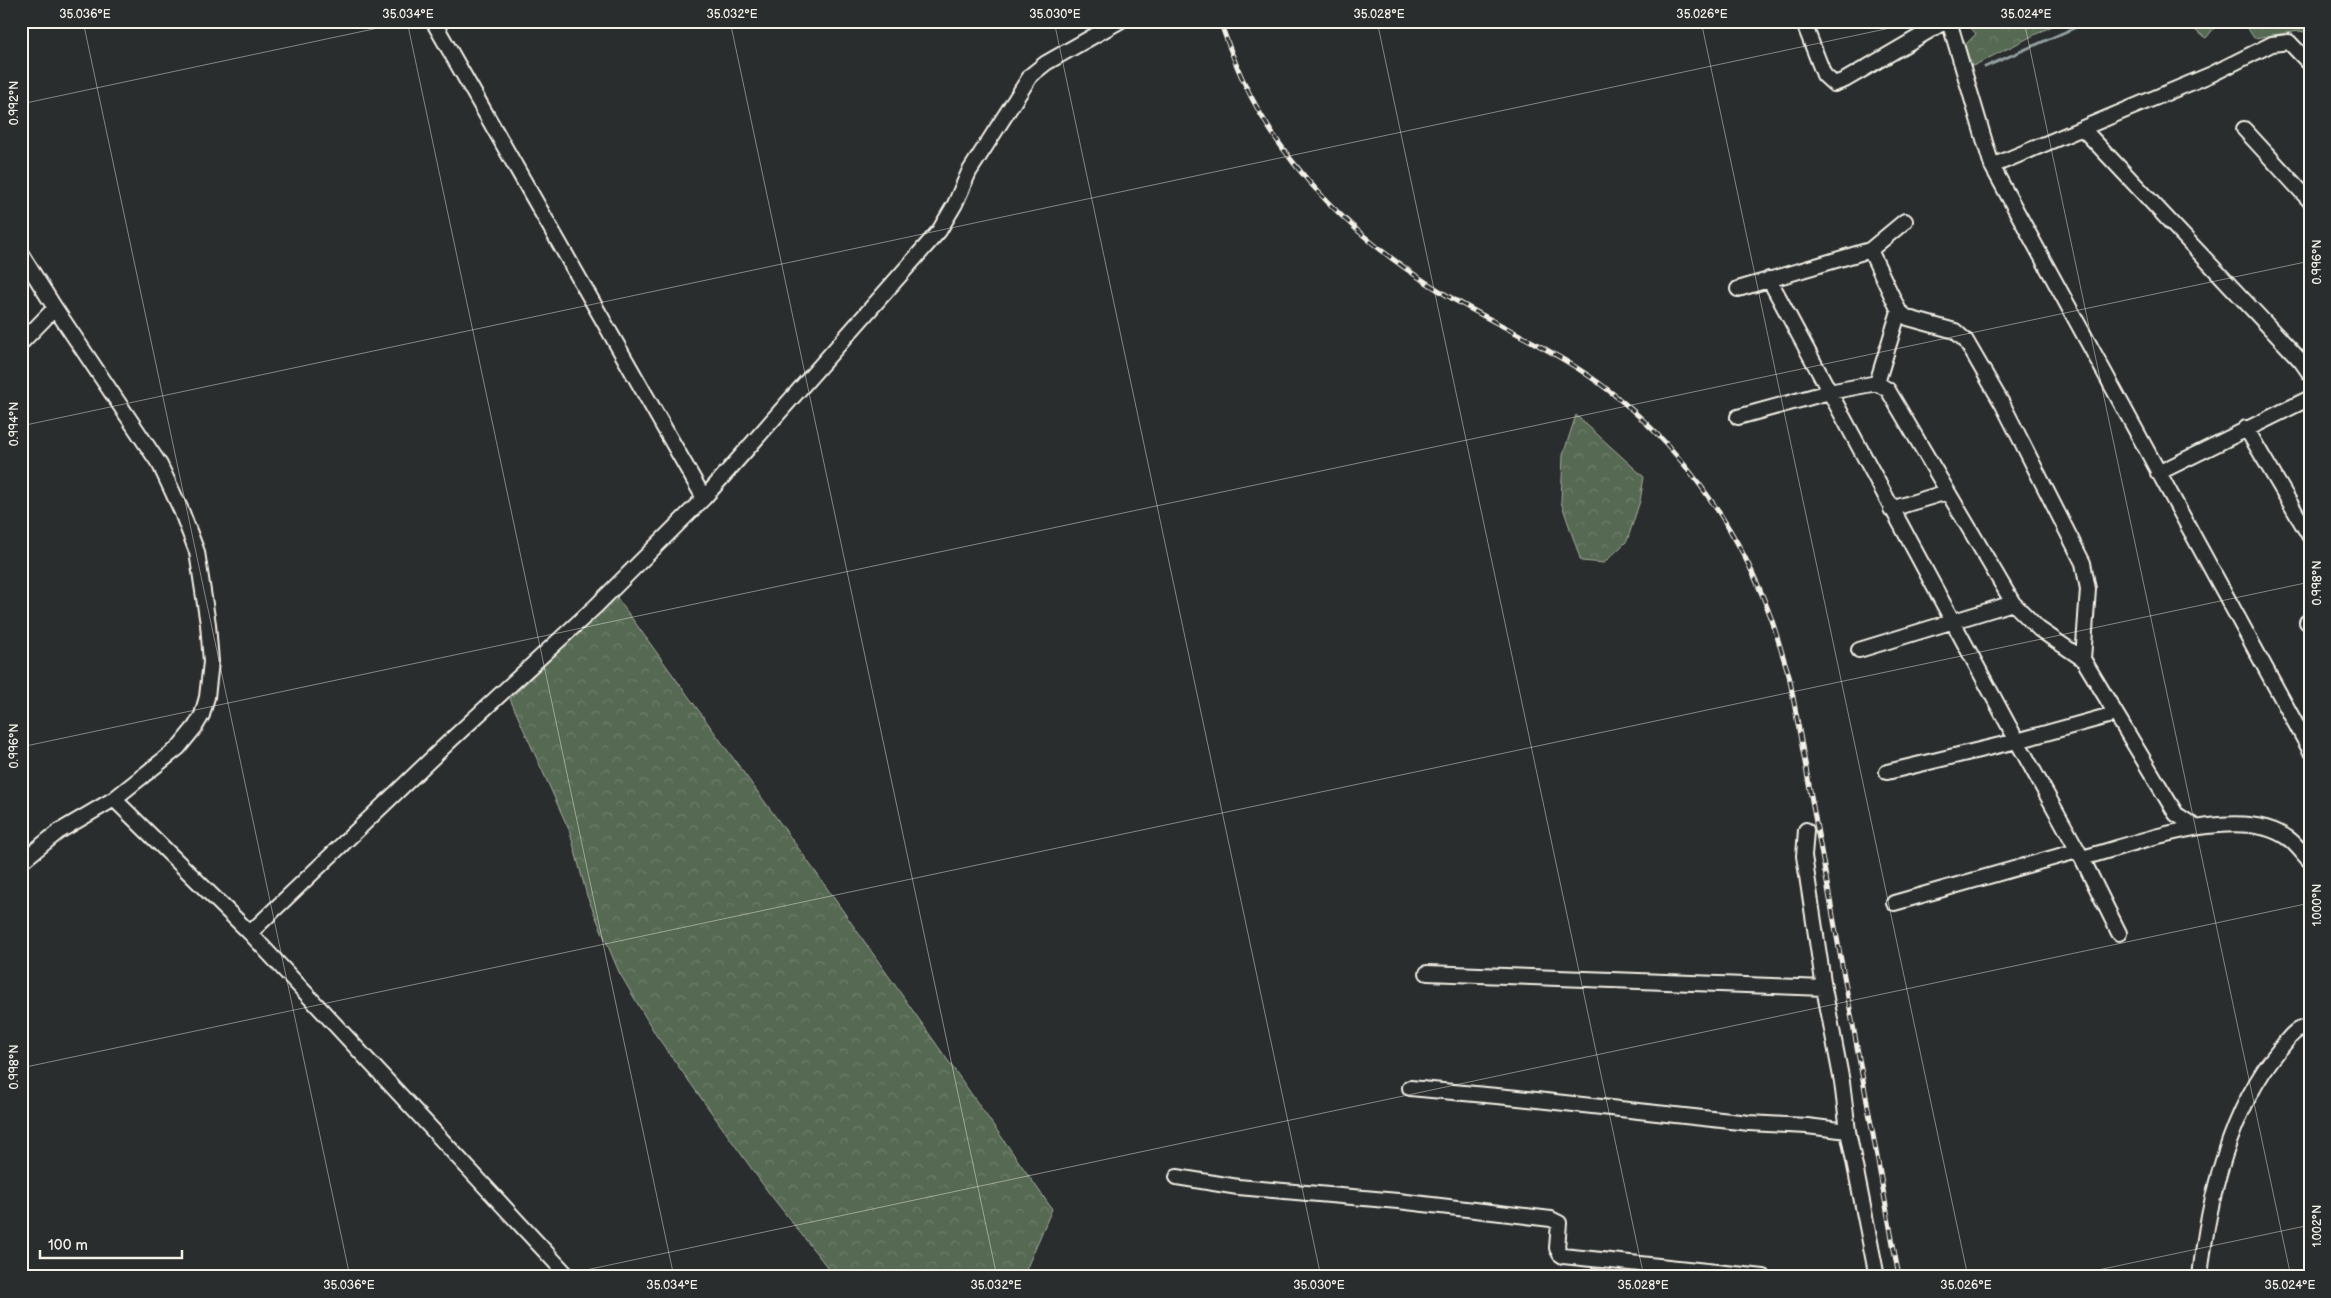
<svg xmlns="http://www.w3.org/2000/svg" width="2331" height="1298" font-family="'Balsamiq Sans',sans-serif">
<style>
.forest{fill:url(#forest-crowns);stroke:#a5ad9e}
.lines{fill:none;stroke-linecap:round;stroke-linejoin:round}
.stream{stroke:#929fa3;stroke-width:3}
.minor-casing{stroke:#f4f1e8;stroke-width:18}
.minor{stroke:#2a2d2e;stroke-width:14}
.rail-casing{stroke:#f4f1e8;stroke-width:5}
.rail{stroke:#2a2d2e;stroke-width:3;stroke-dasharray:9;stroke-linecap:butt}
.ticks{fill:none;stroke:#f4f1e8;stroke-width:1;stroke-opacity:0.45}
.neatline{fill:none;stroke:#f4f1e8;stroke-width:2}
.ticks-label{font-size:12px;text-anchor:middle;fill:#f4f1e8}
</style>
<defs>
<pattern id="forest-crowns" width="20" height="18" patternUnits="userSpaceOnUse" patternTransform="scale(1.25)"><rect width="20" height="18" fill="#566953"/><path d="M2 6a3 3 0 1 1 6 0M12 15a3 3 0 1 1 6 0" fill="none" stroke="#6f7f6c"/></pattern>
</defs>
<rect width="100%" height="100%" fill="#2a2d2e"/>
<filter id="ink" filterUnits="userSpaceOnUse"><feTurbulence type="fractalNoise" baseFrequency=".02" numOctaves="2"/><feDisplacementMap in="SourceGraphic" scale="10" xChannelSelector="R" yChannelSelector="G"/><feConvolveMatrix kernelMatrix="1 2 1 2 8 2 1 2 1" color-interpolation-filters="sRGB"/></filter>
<g filter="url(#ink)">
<!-- forest -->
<path class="forest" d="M 1965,21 L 2062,21 L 1973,66 L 1966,64 L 1961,49 L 1976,34 Z
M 2182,21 L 2220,21 L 2206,38 Z
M 2243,21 L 2310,21 L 2310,33 L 2299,31 L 2254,38 Z
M 1576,415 L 1644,477 L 1640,501 L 1627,541 L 1604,563 L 1581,561 L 1561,502 L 1563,455 Z
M 615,595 L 817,874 L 1052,1209 L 1023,1277 L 835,1277 L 769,1193 L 656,1035 L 619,972 L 587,896 L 570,832 L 510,699 Z"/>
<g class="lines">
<!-- stream -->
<path class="stream" d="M 1985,67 L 2090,21"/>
<defs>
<path id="minor" d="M 433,21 L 704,498
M 1803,21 L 1824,75 L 1834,84 L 1845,80 L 1946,21
M 1949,21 L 1992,166 L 2310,750
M 2083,129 L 2301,361 L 2310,374
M 2244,129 L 2310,201
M 1992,166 L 2212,74 L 2272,44 L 2289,42 L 2310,64
M 1870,250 L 1899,311 L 1908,318 L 1955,331 L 1966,341 L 2003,405 L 2083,563 L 2088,589 L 2083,659
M 21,254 L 55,308 L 160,465 L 181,510 L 197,552 L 208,624 L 211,662 L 207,697 L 202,715 L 195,727 L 178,748 L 114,799 L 58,832 L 21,862
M 1769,279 L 2017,741 L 2082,858 L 2119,933
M 1738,289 L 1870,250 L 1905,221
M 21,343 L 55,308
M 1877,383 L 1899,311
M 1738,417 L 1829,392 L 1877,383 L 1888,390 L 2013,603 L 2039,629 L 2083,659 L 2176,814 L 2194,826
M 2246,428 L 2310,537
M 2158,473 L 2310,398
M 1891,509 L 1947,492
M 2307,622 L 2310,620
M 1859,650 L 2013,603
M 1887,772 L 2017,741 L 2115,714
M 114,799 L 250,933 L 452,739 L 596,606 L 704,498 L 939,231 L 955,204 L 969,172 L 1031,75 L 1046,63 L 1120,21
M 1806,830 L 1804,856 L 1824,988 L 1842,1082 L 1848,1131 L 1877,1277
M 2082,858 C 2136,844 2240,802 2289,839 C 2297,845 2303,854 2310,861
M 1894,903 L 2077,851
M 250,933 L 569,1277
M 1427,973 L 1824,988
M 1410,1088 L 1518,1098 L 1749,1123 L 1807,1126 L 1848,1131
M 1177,1177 L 1238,1187 L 1398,1201 L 1551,1219 L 1559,1223 L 1557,1248 L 1560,1254 L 1563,1256 L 1764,1277
M 2200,1277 C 2208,1200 2230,1109 2280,1049 C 2289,1038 2295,1027 2310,1027"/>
</defs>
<!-- minor casing -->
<use href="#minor" class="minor-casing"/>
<!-- minor -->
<use href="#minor" class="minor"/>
<defs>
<path id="rail" d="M 1220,21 C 1227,41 1234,61 1243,80 C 1284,170 1359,242 1443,293 C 1494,324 1550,347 1599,383 C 1676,440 1737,524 1770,615 C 1777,634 1782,655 1789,675 L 1899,1277"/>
</defs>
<!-- rail casing -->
<use href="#rail" class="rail-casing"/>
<!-- rail -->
<use href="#rail" class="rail"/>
</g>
</g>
<!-- ticks -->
<path class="ticks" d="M 83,21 L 350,1277M 407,21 L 674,1277M 730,21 L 997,1277M 1054,21 L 1321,1277M 1377,21 L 1644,1277M 1701,21 L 1968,1277M 2024,21 L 2291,1277M 21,104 L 411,21M 21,426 L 1923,21M 21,747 L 2310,261M 21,1068 L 2310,582M 21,1251 L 27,1277M 553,1277 L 2310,903M 2065,1277 L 2310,1225"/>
<!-- margin -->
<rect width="2331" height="1298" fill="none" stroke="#2a2d2e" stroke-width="55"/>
<!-- scale -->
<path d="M40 1250v8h142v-8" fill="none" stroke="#f4f1e8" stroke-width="2.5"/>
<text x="48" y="1250" font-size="15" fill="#f4f1e8" stroke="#2a2d2e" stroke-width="4" paint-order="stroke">100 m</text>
<rect x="28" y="28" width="2276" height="1242" class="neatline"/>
<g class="ticks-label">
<text x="85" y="18">35.036°E</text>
<text x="408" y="18">35.034°E</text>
<text x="732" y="18">35.032°E</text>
<text x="1055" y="18">35.030°E</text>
<text x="1379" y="18">35.028°E</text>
<text x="1702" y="18">35.026°E</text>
<text x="2026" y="18">35.024°E</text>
<text transform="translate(14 103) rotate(-90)" y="4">0.992°N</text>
<text transform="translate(2317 262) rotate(-90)" y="4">0.996°N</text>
<text transform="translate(14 424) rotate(-90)" y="4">0.994°N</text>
<text transform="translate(2317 583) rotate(-90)" y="4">0.998°N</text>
<text transform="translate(14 746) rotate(-90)" y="4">0.996°N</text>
<text transform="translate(2317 905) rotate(-90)" y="4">1.000°N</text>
<text transform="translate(14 1067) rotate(-90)" y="4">0.998°N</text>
<text transform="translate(2317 1226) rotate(-90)" y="4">1.002°N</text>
<text x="349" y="1289">35.036°E</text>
<text x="672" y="1289">35.034°E</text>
<text x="996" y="1289">35.032°E</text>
<text x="1319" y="1289">35.030°E</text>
<text x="1643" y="1289">35.028°E</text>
<text x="1966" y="1289">35.026°E</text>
<text x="2290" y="1289">35.024°E</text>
</g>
</svg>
